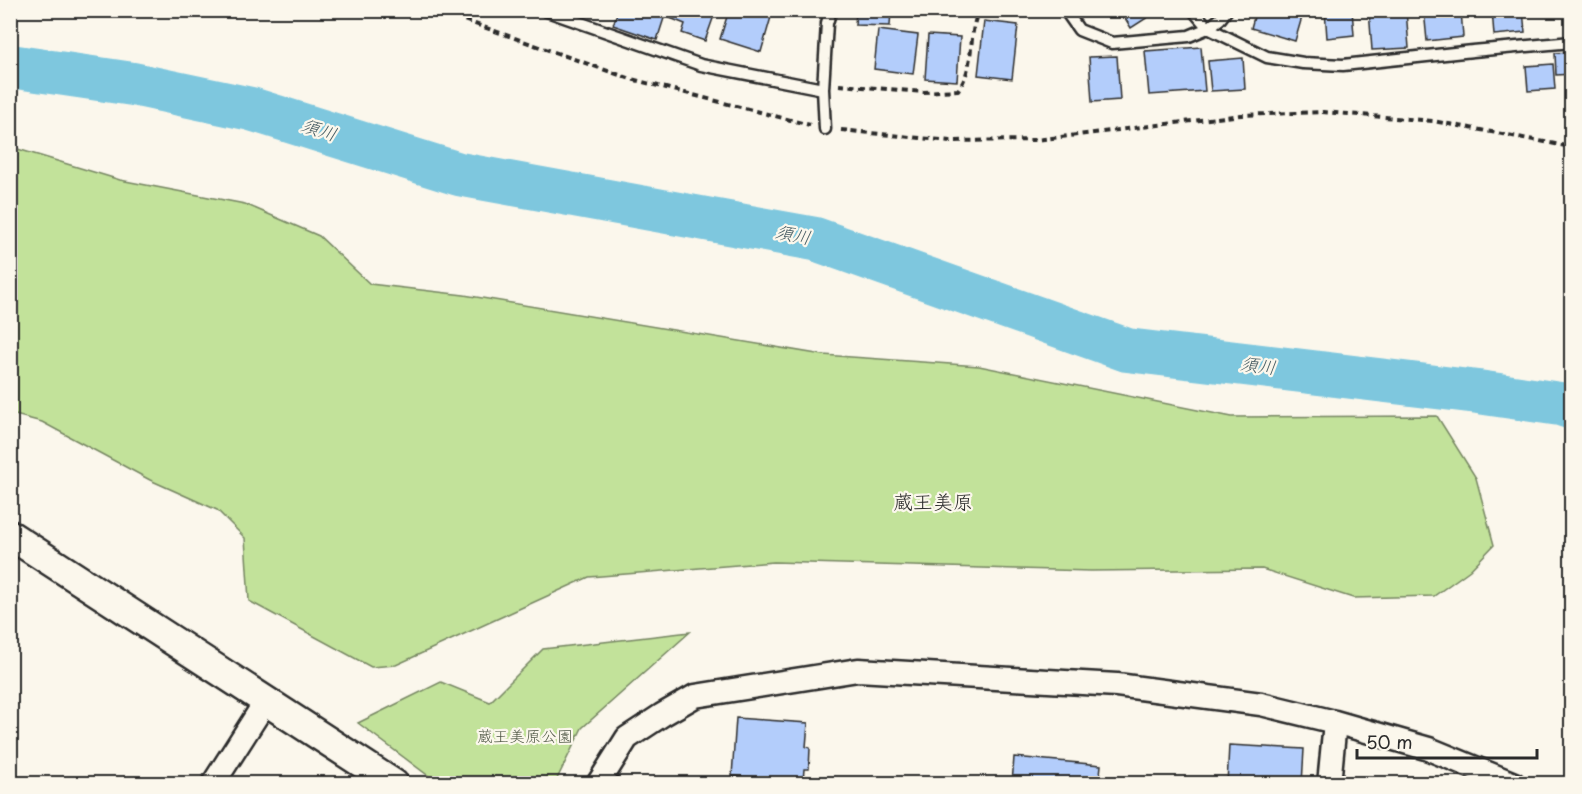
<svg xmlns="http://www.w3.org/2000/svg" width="1582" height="794" font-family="'Playpen Sans','Klee One',sans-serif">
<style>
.green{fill:#c2e29a;stroke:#768662;stroke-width:1.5}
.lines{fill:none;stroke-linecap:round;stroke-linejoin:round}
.river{stroke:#7ec7de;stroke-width:44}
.building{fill:#b3cdfb;stroke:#2b2b2b;stroke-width:1.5}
.service-casing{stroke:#2b2b2b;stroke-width:15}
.minor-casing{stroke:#2b2b2b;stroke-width:27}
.tertiary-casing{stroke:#2b2b2b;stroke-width:33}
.path{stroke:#2b2b2b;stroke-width:4;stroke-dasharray:6 4.5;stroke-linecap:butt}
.service{stroke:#fbf7ec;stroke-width:10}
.minor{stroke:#fbf7ec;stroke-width:22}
.tertiary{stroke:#fbf7ec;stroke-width:28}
.labels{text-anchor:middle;stroke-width:4.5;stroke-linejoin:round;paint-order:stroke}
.park-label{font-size:16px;fill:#515947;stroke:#fbf7ec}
.water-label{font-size:18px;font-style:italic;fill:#445a61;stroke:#fbf7ec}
.quarter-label{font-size:20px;fill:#2b2b2b;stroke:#fbf7ec}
</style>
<rect width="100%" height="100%" fill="#fbf7ec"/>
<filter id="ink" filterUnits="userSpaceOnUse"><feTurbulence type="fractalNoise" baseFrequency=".0167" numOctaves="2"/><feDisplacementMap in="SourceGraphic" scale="12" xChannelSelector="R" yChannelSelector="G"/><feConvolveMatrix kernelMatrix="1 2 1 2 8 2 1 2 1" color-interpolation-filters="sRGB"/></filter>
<g filter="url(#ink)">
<!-- green -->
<path class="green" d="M 11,147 L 120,180 L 245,204 L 319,236 L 370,284 L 464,295 L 823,355 L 979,366 L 1232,417 L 1437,416 L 1476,478 L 1494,545 L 1470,570 L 1434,596 L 1353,598 L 1262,569 L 1091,571 L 774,562 L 589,577 L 396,665 L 371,667 L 249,601 L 245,538 L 217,510 L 150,480 L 42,422 L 11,414 Z
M 690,632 L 582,728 L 555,783 L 438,783 L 358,723 L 441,682 L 490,702 L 543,649 Z"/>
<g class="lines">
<!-- river -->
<path class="river" d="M 10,66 L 133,84 L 251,109 L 459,174 L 815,239 L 1127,350 L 1478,392 L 1560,404 L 1572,408"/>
</g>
<!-- building -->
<path class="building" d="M 618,10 L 650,10 L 665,15 L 657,40 L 613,25 Z
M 673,10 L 716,10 L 705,41 L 682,33 L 685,24 L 670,18 Z
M 729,10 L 773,10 L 761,52 L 720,39 Z
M 856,10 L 891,10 L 890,26 L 855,25 Z
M 1120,10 L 1159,10 L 1131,28 Z
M 1256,10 L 1304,10 L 1295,41 L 1251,28 Z
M 1325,10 L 1352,10 L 1354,35 L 1327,38 Z
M 1369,10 L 1406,10 L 1409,48 L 1372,50 Z
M 1424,10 L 1461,10 L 1463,37 L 1427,41 Z
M 1492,10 L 1523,10 L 1525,32 L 1494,35 Z
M 984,21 L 1018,25 L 1012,79 L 978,75 Z
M 878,30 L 918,35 L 913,74 L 874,69 Z
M 928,35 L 960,37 L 957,81 L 925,79 Z
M 1201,47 L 1205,91 L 1149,95 L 1145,51 Z
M 1572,52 L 1572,74 L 1556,75 L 1555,53 Z
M 1117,56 L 1120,100 L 1092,102 L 1089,57 Z
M 1243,58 L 1245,89 L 1211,91 L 1208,61 Z
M 1553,64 L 1555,89 L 1528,91 L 1526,66 Z
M 736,718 L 808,723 L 806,747 L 810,748 L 809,769 L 804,769 L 803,781 L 732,776 Z
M 1229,745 L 1304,749 L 1302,784 L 1227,784 Z
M 1014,757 L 1101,765 L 1099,784 L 1012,784 Z"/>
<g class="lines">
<defs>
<path id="service" d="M 544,10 L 701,65 L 823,89
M 1065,10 L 1079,30 L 1112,43 L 1189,36 L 1208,28 L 1267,57 L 1303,63 L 1343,65 L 1473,51 L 1572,42
M 1193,10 L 1208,28 L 1220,19 L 1227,10
M 825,129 L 823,89 L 827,23 L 831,10"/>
<path id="minor" d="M 213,784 L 266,701
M 598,784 L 627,738 L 662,715 L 695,696 L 858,670 L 1117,685 L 1261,704 L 1335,722 L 1429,749 L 1514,784
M 1329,784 L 1335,722"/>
<path id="tertiary" d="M 10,535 L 394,784"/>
</defs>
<!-- service casing -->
<use href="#service" class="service-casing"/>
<!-- minor casing -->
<use href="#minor" class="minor-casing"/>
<!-- tertiary casing -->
<use href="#tertiary" class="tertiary-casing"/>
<!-- path -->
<path class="path" d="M 435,10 L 631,79 L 810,125
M 839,85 L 924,92 L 958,90 C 976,66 967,36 979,10
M 841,130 L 950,141 L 1036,140 L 1241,115 L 1323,112 L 1433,121 L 1566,146 L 1572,149"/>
<!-- service -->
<use href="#service" class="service"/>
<!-- minor -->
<use href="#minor" class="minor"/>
<!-- tertiary -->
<use href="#tertiary" class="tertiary"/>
</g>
</g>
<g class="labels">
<!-- park labels -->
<g class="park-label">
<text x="525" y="742">蔵王美原公園</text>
</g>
<!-- water labels -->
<g class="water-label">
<text transform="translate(319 130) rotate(18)" y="6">須川</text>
<text transform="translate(793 235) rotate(11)" y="6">須川</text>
<text transform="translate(1258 366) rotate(7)" y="6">須川</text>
</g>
<!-- quarter labels -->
<g class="quarter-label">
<text x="933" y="509">蔵王美原</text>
</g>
</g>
<!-- margin -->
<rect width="1582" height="794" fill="none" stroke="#fbf7ec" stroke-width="36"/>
<rect x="18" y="18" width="1546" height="758" fill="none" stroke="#2b2b2b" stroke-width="2" filter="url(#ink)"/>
<!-- scale -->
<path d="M1357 749v9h180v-9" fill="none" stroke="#2b2b2b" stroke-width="3"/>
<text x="1366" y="749" font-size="18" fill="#2b2b2b" stroke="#fbf7ec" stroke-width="4.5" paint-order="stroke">50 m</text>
</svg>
